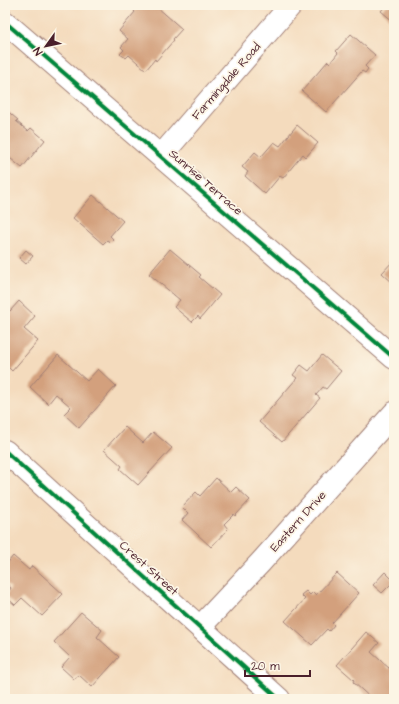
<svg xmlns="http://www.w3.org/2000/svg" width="399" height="704" font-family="'Architects Daughter',sans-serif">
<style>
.building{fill:#d3a07d}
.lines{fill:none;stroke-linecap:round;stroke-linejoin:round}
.minor-casing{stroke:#9f7d74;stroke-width:24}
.minor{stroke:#fff;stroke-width:22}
.cycleway-casing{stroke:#fcf5e5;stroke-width:6}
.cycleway{stroke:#00873e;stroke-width:4}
.labels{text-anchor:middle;stroke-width:3.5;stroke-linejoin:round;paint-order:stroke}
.street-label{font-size:12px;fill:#4a1f2b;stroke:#fcf5e5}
</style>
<rect width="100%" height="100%" fill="#fcf5e5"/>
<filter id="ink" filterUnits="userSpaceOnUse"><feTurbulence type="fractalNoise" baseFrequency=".025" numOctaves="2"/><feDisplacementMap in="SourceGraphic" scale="8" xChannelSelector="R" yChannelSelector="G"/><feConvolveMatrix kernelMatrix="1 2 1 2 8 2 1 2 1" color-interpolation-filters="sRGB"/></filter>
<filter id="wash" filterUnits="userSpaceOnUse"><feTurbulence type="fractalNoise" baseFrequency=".012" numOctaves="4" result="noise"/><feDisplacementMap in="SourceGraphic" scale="16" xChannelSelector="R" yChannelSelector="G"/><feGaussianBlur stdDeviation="0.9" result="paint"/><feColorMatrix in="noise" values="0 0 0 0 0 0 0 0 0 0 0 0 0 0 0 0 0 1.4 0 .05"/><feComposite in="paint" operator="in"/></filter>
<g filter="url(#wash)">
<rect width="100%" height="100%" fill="#f4dbbd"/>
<g id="blocks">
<!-- building -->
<path class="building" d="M 139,5 L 153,5 L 156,8 L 157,7 L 182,29 L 173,39 L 174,40 L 156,61 L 155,59 L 146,70 L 129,55 L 126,58 L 120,54 L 124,50 L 121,47 L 128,39 L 119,31 L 135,12 L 134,11 Z
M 386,5 L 394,5 L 394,22 L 381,11 Z
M 351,34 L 375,55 L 365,66 L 368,69 L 365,73 L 362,71 L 326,112 L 302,91 L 328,61 L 330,63 L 338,53 L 336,51 Z
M 5,109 L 18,120 L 16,121 L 28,131 L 31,128 L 45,140 L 22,168 L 5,154 Z
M 297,125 L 318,143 L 306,157 L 303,154 L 283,178 L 280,176 L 265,194 L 245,176 L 248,172 L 242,167 L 255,152 L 261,157 L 274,142 L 280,146 Z
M 93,195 L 123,221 L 110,236 L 113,239 L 110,242 L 107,240 L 103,244 L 73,218 Z
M 170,249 L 201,275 L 199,277 L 220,295 L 200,319 L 198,316 L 192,322 L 174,307 L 180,300 L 149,274 Z
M 26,250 L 33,256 L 26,264 L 19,258 Z
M 394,260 L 394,284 L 382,273 Z
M 19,301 L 35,316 L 24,329 L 38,341 L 12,371 L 5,364 L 5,306 L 10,311 Z
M 58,355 L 87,381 L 98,369 L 116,386 L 79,428 L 64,414 L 71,407 L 56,394 L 48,404 L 30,387 Z
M 322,355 L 341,371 L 326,389 L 323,387 L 316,395 L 320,398 L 282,442 L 259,422 L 297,378 L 293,375 L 301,365 L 309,371 Z
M 125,427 L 143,443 L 153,432 L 172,448 L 138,485 L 120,469 L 122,466 L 104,450 Z
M 216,478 L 231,492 L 236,487 L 250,500 L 235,516 L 234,514 L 224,524 L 228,529 L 211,547 L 182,520 L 188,513 L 182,507 L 196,492 L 200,496 Z
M 13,556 L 29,570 L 32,566 L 63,594 L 42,616 L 22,598 L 15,605 L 5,596 L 11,588 L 5,582 L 5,566 Z
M 385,572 L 394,581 L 382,593 L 373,585 Z
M 337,573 L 359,593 L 332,623 L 334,625 L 329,631 L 327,629 L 312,645 L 285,621 L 305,599 L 301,595 L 306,591 L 310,595 L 313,592 L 316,595 Z
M 81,612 L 102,630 L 97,637 L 119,657 L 92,687 L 79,675 L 74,679 L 61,667 L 70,657 L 54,642 Z
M 366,632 L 379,643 L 371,652 L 390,669 L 394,665 L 394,699 L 372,699 L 353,682 L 354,680 L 337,665 Z"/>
</g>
</g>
<g filter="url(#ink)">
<use href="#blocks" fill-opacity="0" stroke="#9f7d74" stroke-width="1"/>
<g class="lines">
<defs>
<path id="minor" d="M 5,22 L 394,358
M 161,156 L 291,5
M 5,451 L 279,699
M 200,627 L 261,562 L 394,413"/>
</defs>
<!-- minor casing -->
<use href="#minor" class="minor-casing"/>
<!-- minor -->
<use href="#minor" class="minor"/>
<defs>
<path id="cycleway" d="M 5,22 L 394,358
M 5,451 L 279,699"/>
</defs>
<!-- cycleway casing -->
<use href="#cycleway" class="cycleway-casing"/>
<!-- cycleway -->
<use href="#cycleway" class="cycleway"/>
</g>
</g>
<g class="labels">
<!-- street labels -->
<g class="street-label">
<text transform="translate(226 81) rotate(-49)" y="4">Farmingdale Road</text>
<text transform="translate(206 182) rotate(41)" y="4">Sunrise Terrace</text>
<text transform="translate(298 521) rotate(-48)" y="4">Eastern Drive</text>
<text transform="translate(149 568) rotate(42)" y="4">Crest Street</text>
</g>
</g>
<!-- margin -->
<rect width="399" height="704" fill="none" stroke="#fcf5e5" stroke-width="20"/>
<!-- north arrow -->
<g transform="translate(46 46) rotate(237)" stroke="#fcf5e5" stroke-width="3" paint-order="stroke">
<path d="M0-3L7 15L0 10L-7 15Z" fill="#4a1f2b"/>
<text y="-6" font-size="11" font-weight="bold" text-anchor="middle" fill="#4a1f2b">N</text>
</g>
<!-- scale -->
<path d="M245 670v6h65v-6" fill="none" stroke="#4a1f2b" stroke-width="2"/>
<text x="251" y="670" font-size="12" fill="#4a1f2b" stroke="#fcf5e5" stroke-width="3" paint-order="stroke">20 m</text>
</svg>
